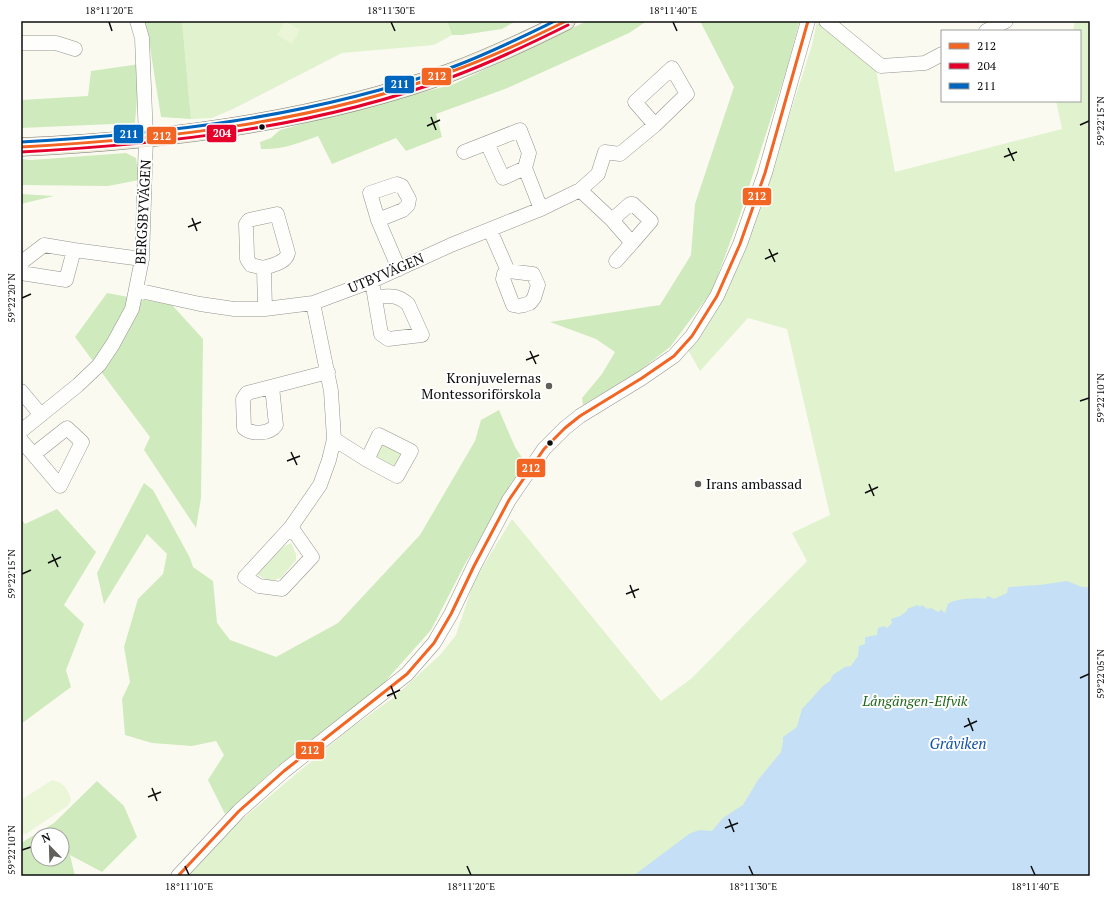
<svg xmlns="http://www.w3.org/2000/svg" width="1111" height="897" font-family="'PT Serif',serif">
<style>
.green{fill:#e0f2ce}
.forest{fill:#cfeabc;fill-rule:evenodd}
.pitch{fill:#ebf6d9}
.water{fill:#c4dff6}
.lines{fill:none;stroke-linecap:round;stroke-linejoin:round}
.minor-casing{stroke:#94938f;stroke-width:15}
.major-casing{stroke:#81807c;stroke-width:19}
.minor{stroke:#fefefd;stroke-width:14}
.major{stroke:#edead7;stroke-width:18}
.bus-1-casing{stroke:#fff;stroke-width:6}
.bus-2-casing{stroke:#fff;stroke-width:6}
.bus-3-casing{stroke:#fff;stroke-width:6}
.bus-1{stroke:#f26522;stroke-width:3}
.bus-2{stroke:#e4002b;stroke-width:3}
.bus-3{stroke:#0065bd;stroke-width:3}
.ticks{fill:none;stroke:#0c0c0c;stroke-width:1.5}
.bus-dot{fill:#0c0c0c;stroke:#fff;stroke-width:1.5}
.poi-dot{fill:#605f5c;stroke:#fff;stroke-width:1.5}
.labels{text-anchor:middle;stroke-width:4;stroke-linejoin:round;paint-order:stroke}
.street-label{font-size:14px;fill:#0c0c0c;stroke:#fff}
.poi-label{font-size:14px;fill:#0c0c0c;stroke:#fff;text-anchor:end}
.park-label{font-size:14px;font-style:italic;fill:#21671a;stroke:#fff}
.water-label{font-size:15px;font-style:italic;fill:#1052a4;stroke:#fff}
.line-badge{stroke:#fff;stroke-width:1.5}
.badge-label{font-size:11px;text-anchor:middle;font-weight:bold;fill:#fff}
.neatline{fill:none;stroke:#0c0c0c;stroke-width:1.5}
.ticks-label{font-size:10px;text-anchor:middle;fill:#0c0c0c}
</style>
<rect width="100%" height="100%" fill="#fbfaf0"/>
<!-- green -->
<path class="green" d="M 182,21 L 447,21 L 452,35 L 434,45 L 342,53 L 233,109 L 212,118 L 191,119 Z
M 817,21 L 831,21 L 874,59 L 895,172 L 1062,129 L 1056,101 L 1080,101 L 1080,31 L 1073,31 L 1075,21 L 1090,21 L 1090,876 L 185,876 L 234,826 L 351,728 L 393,698 L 441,654 L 456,635 L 474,581 L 512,519 L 661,701 L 692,678 L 807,561 L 792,533 L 830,515 L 787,329 L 748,318 L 700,371 L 688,350 L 779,148 L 812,45 Z
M 382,442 L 402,450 L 403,455 L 393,469 L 374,460 Z
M 291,543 L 296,554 L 296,560 L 281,578 L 269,581 L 258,575 L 259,566 L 277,550 Z"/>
<!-- forest -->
<path class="forest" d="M 144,21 L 182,21 L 191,119 L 161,117 L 149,41 Z
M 447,21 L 516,21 L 502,29 L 462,35 L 452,35 Z
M 587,21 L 647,21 L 629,33 L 505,89 L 436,114 L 442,137 L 406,151 L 396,138 L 332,164 L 318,136 C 299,143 282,150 261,149 L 260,142 L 271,138 L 280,130 L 454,84 Z
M 700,21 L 795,21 L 799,23 L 787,68 L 739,218 L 712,291 L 670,347 L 638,372 L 583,405 L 582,398 L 602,374 L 615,352 L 596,339 L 550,322 L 660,305 L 691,255 L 695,204 L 734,87 Z
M 140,64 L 135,123 L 21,128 L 21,100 L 88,96 L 91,71 Z
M 126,153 L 136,158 L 139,180 L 108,186 L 21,185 L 21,159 L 31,160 Z
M 21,194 L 54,196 L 21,204 Z
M 107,293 L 172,305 L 203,339 L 201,498 L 196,528 L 144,450 L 150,437 L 75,337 Z
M 499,410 L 515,447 L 527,465 L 466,562 L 431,630 L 382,685 L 277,767 L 225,814 L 208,780 L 224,755 L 216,741 L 192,746 L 152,743 L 125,735 L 122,699 L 130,682 L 124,647 L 138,599 L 163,574 L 167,554 L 147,534 L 104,604 L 97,573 L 144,483 L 153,490 L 190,558 L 193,567 L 213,581 L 217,623 L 230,640 L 276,657 L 338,623 L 420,535 L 475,441 L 481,420 Z
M 57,509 L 96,552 L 64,605 L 84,624 L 66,670 L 71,687 L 21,724 L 21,519 L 25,524 Z
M 97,781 L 124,806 L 137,837 L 102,872 L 70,855 L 75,876 L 21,876 L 23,869 L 21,866 L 21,843 L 54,823 ZM 38,835 L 62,835 L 62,859 L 38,859 Z"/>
<!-- pitch -->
<path class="pitch" d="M 285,21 L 300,30 L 292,44 L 277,35 Z
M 52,780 C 63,782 68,788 71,800 L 69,805 L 26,834 L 21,833 L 21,800 Z"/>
<!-- water -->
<path class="water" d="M 1067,581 L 1082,587 L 1090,587 L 1090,876 L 633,876 L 689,834 L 699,830 L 712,831 L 723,818 L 743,805 L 758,780 L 781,752 L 783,742 L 783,737 L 797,727 L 802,709 L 823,686 L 830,681 L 833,675 L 845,667 L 851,666 L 858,656 L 859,646 L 865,644 L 865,638 L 866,637 L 877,635 L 878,628 L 884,626 L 887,628 L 892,623 L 891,619 L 900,616 L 907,611 L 907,609 L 918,605 L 920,607 L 922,605 L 927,609 L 931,608 L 938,612 L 942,609 L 942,611 L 945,613 C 946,610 947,607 948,604 C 953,599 979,597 985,599 L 988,596 L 994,599 L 1007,593 L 1008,588 L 1009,587 L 1040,585 Z"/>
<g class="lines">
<defs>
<path id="minor" d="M 826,21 L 881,66 L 925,63 L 942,54
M 986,31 L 1006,21
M 21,43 L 56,43 L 75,49
M 487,143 L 503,178 L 525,168
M 464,152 L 520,130 L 529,153 L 525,168 L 541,209
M 580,190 L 612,220 L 632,243 L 651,221 L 633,204 L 630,204 L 612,220
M 378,220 L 403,210 L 408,205 L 409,199 L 402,186 L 397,184 L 370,193 L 378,220 L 399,269
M 490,230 L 508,271 L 504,274 L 503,279 L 513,305 L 518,306 L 524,305 L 530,303 L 534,298 L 538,285 L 533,274 L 508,271
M 74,250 L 142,259
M 616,261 L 632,243
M 264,268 C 272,265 286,263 288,253 L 277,214 L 249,220 L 246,224 L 247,255 L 247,259 L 251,265 L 264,268 L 265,309
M 21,272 L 22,262 L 44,245 L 74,250 L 66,280 L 21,273
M 372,281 L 381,334 L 388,339 L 422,335 L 408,304 C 396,294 390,296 375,297
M 136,290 L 200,304 L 234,309 L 265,309 L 313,303 L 372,281 L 451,245 L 541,209 L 580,190 L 598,174 L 605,152 L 620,154 L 655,125 L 687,94 L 672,68 L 635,102 L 655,125
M 272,387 L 276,425 C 270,434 252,435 244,428 L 243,399 L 247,393 L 328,372
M 21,391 L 41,415
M 21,431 L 78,385 L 99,365 L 113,344 L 132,309 L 142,259 L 146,138 L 142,38 L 137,21
M 334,439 L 367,460 L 397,476 L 411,451 L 379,435 L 367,460
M 21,440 L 60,486 L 82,442 L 67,428 L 34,454
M 291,527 L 312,557 L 282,589 L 259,586 L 245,577 L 291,527 L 320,485 L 329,460 L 334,439 L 331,391 L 313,303
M 178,876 L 239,811 L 284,771 L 407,674 L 434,643 L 451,614 L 474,566 L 509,500 L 544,449 L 565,428 L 580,416 L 642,378 L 674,356 L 692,336 L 717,296 L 740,244 L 765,173 L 808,21"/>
<path id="major" d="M 21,147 C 165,141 313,122 449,73 C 489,58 528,40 566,21"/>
</defs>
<!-- minor casing -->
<use href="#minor" class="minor-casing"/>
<!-- major casing -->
<use href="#major" class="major-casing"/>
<!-- minor -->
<use href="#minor" class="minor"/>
<!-- major -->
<use href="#major" class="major"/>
<defs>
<path id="bus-1" d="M 21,147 C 166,139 313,123 450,72 C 490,58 528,40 566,21
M 178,876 L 239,811 L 284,771 L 407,674 L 434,643 L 451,614 L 474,566 L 509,500 L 544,449 L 565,428 L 580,416 L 642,378 L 674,356 L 692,336 L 717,296 L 740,244 L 765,173 L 808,21"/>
<path id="bus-2" d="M 21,152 C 167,144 315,128 452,77 C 492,62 530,44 568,25"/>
<path id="bus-3" d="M 21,142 C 166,134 309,117 447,69 C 484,56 520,38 555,21"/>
</defs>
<!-- bus-1 casing -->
<use href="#bus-1" class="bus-1-casing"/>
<!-- bus-2 casing -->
<use href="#bus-2" class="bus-2-casing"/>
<!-- bus-3 casing -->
<use href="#bus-3" class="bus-3-casing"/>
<!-- bus-1 -->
<use href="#bus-1" class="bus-1"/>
<!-- bus-2 -->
<use href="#bus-2" class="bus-2"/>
<!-- bus-3 -->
<use href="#bus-3" class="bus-3"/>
</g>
<!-- ticks -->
<path class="ticks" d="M 109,22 L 112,31M 391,22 L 395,31M 673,22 L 677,31M 431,117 L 436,130M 1080,125 L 1089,121M 427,126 L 440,120M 1008,148 L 1014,161M 1004,157 L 1017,152M 192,218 L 197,231M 188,227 L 201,222M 769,249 L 775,262M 765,259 L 778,253M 22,298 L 31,294M 530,351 L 536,364M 526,360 L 539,355M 1080,401 L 1089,398M 291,452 L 297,465M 287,461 L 300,456M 869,484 L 874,496M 865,493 L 878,487M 52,554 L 58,567M 48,563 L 61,557M 22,574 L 31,570M 630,585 L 635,598M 626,594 L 639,589M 1080,678 L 1089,674M 391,686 L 396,699M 387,696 L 400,690M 968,718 L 973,731M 964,727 L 977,721M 152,788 L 157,801M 148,797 L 161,792M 729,819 L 734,832M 725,828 L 738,823M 22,850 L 31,847M 185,866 L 189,875M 467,866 L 471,875M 749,866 L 753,875M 1031,866 L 1035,875"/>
<!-- markers -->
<g class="bus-dot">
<circle cx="262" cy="127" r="3.5"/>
<circle cx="550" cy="443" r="3.5"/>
</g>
<g class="poi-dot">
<circle cx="549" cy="386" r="4"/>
<circle cx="698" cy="484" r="4"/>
</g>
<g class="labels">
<!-- street labels -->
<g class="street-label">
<text transform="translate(143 212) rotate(-87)" y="5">BERGSBYVÄGEN</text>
<text transform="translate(386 273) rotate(-23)" y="5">UTBYVÄGEN</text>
</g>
<!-- poi labels -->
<g class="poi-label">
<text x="541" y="383">Kronjuvelernas<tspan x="541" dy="16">Montessoriförskola</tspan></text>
<text x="706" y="489" text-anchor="start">Irans ambassad</text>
</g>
<!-- park labels -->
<g class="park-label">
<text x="915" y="706">Långängen-Elfvik</text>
</g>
<!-- water labels -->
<g class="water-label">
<text x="958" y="749">Gråviken</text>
</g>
</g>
<g class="line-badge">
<rect x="421" y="67" width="31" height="19" rx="4" fill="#f26522"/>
<rect x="384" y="75" width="31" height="19" rx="4" fill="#0065bd"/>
<rect x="206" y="124" width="31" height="19" rx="4" fill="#e4002b"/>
<rect x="113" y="124" width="31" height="20" rx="4" fill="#0065bd"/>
<rect x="146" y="126" width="31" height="19" rx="4" fill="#f26522"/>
<rect x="742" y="187" width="30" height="19" rx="4" fill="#f26522"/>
<rect x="516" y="458" width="30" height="20" rx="4" fill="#f26522"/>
<rect x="295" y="741" width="30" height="19" rx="4" fill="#f26522"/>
</g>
<g class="badge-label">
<text x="437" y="80">212</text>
<text x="400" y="88">211</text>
<text x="222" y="137">204</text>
<text x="129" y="138">211</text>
<text x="162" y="140">212</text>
<text x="757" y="200">212</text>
<text x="531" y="472">212</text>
<text x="310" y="754">212</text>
</g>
<!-- border -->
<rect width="1111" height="897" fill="none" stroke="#ffffff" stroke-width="44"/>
<!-- legend -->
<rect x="941" y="30" width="140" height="72" fill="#ffffff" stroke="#9e9e9e"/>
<rect x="949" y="43" width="20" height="6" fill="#f26522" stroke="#9e9e9e"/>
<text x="977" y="50" font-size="12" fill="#0c0c0c">212</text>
<rect x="949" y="63" width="20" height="6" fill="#e4002b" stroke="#9e9e9e"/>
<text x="977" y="70" font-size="12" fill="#0c0c0c">204</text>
<rect x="949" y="83" width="20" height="6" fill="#0065bd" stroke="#9e9e9e"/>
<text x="977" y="90" font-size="12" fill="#0c0c0c">211</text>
<!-- north arrow -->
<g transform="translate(50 847) rotate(337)"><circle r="19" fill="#ffffff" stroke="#9e9e9e"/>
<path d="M0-3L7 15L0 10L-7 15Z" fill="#605f5c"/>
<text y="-6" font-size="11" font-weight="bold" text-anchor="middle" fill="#0c0c0c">N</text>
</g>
<rect x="22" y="22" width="1067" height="853" class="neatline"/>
<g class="ticks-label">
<text x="109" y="14">18°11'20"E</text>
<text x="391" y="14">18°11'30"E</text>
<text x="673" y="14">18°11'40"E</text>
<text transform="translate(1100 121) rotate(-90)" y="4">59°22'15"N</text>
<text transform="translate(11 298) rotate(-90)" y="4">59°22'20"N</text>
<text transform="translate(1100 398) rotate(-90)" y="4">59°22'10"N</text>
<text transform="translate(11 574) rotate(-90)" y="4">59°22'15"N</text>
<text transform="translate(1100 674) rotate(-90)" y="4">59°22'05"N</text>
<text transform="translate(11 850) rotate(-90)" y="4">59°22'10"N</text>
<text x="189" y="890">18°11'10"E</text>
<text x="471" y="890">18°11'20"E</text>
<text x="753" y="890">18°11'30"E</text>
<text x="1035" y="890">18°11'40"E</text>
</g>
</svg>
